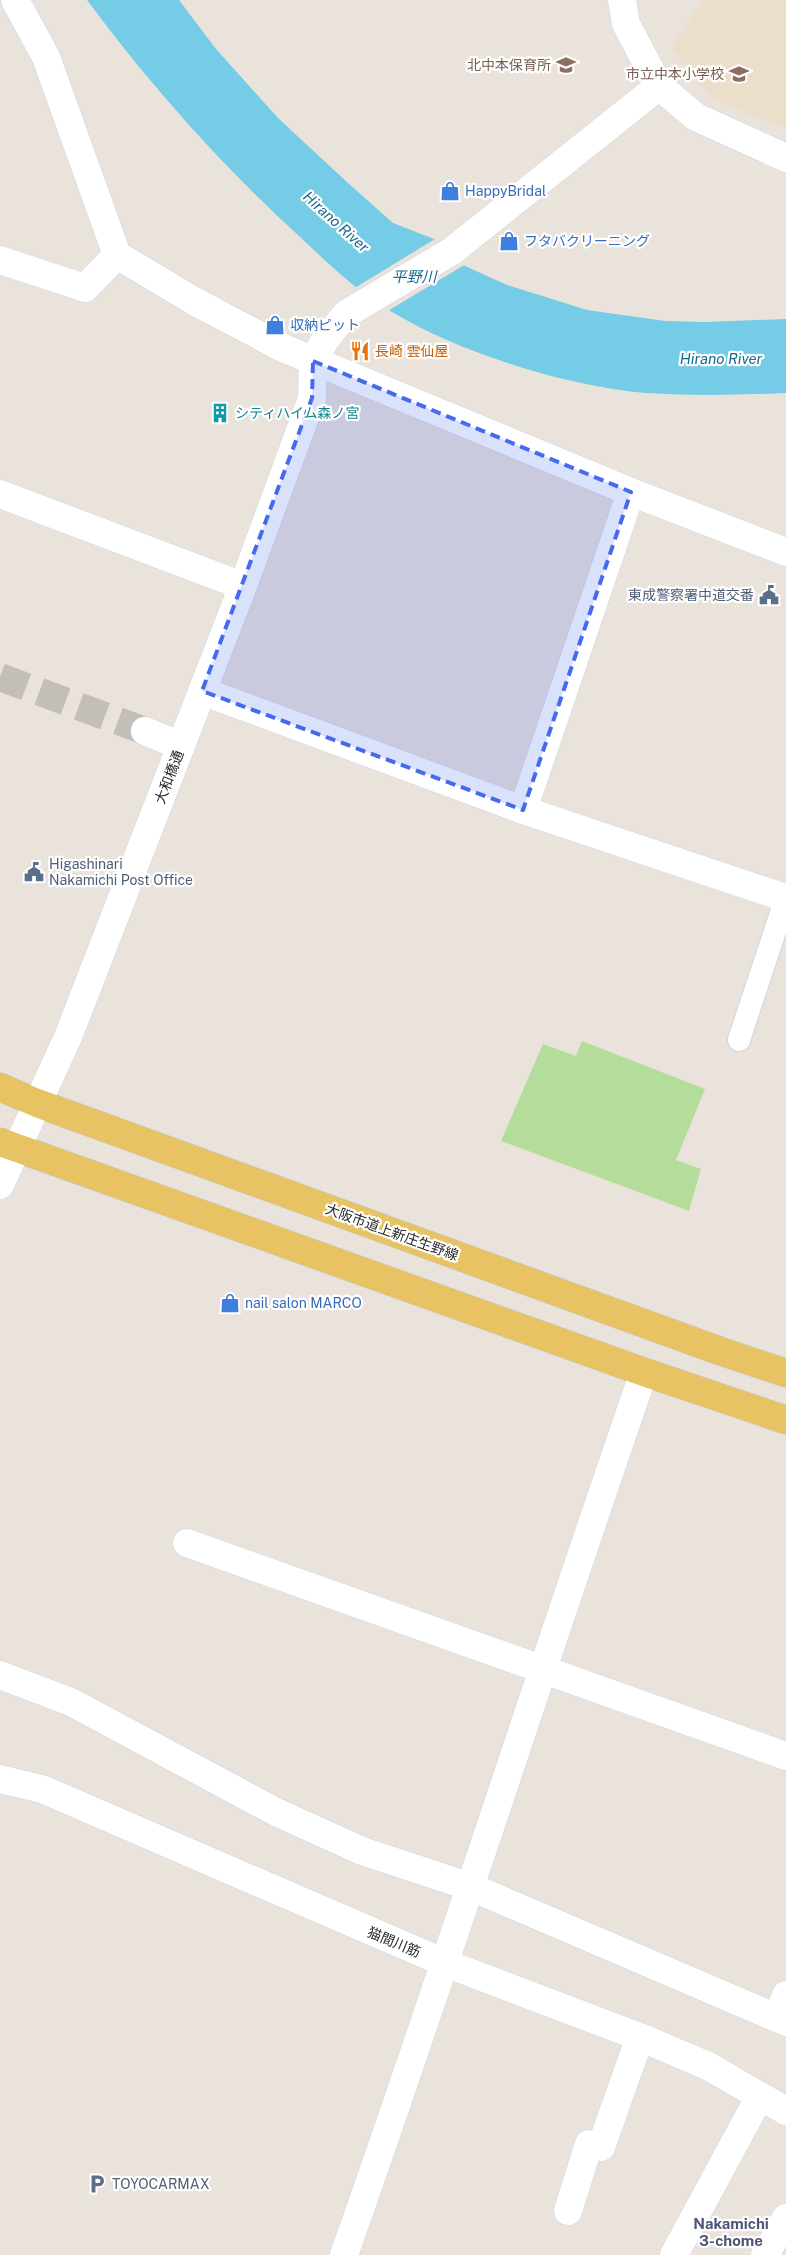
<svg xmlns="http://www.w3.org/2000/svg" width="786" height="2255" font-family="'Public Sans','Noto Sans JP',sans-serif">
<style>
.education{fill:#ebdfcb}
.green{fill:#b4dd9b}
.water{fill:#74cce6}
.pier{fill:#eae3db}
.lines{fill:none;stroke-linecap:round;stroke-linejoin:round}
.street-tunnel{stroke:#c3beb7;stroke-width:28;stroke-dasharray:28 14;stroke-linecap:butt}
.lane-casing{stroke:#d0d4e1;stroke-width:24}
.street-casing{stroke:#d0d4e1;stroke-width:29}
.secondary-casing{stroke:#d0d4e1;stroke-width:29}
.primary-casing{stroke:#c3c3c3;stroke-width:29}
.lane{stroke:#fff;stroke-width:22}
.street{stroke:#fff;stroke-width:28}
.secondary{stroke:#fff;stroke-width:28}
.primary{stroke:#e7c363;stroke-width:28}
.marked{fill:#456aed;fill-opacity:0.2;stroke:#456aed;stroke-width:4;stroke-dasharray:10 6;stroke-linejoin:round}
.labels{text-anchor:middle;stroke-width:4.5;stroke-linejoin:round;paint-order:stroke}
.education-label{font-size:14px;fill:#785e54;stroke:#fff;text-anchor:end}
.shop-label{font-size:14px;fill:#366cbe;stroke:#fff;text-anchor:start}
.food-label{font-size:14px;fill:#c56008;stroke:#fff;text-anchor:start}
.culture-label{font-size:14px;fill:#0d838f;stroke:#fff;text-anchor:start}
.service-label{font-size:14px;fill:#4e5e75;stroke:#fff;text-anchor:start}
.street-label{font-size:14px;fill:#292929;stroke:#fff}
.water-label{font-size:15px;font-style:italic;fill:#166a8f;stroke:#fff}
.neighbourhood-label{font-size:15px;font-weight:bold;fill:#4c5576;stroke:#fff}
</style>
<rect width="100%" height="100%" fill="#eae3db"/>
<!-- education -->
<path class="education" d="M 702,0 L 786,0 L 786,129 L 712,99 L 671,48 Z"/>
<!-- green -->
<path class="green" d="M 582,1041 L 705,1089 L 676,1160 L 701,1169 L 689,1211 L 501,1141 L 543,1044 L 576,1056 Z"/>
<!-- water -->
<path class="water" d="M 87,0 L 179,0 L 216,49 L 278,118 L 348,183 L 393,223 L 434,239 L 465,266 L 507,285 L 587,310 L 665,321 L 705,322 L 786,319 L 786,393 C 739,395 693,396 646,393 C 566,386 460,353 392,312 C 357,292 329,264 300,237 C 221,165 151,86 87,0 Z"/>
<!-- pier -->
<path class="pier" d="M 435,239 L 466,264 L 386,312 L 353,289 Z"/>
<g class="lines">
<!-- street-tunnel -->
<path class="street-tunnel" d="M 0,677 L 145,731"/>
<defs>
<path id="lane" d="M 739,1040 L 786,898"/>
<path id="street" d="M 15,0 L 46,57 L 117,255 L 194,301 L 283,348 L 631,492 L 786,552
M 622,0 L 626,24 L 659,86 L 696,117 L 786,158
M 0,260 L 85,288 L 117,255
M 313,361 L 325,340 L 346,314 L 452,251 L 659,86
M 0,494 L 243,586
M 145,731 L 181,746
M 523,810 L 631,492
M 187,1543 L 786,1756
M 0,1675 L 71,1702 L 276,1812 L 362,1851 L 471,1887 L 786,2022
M 0,1779 L 42,1789 L 445,1963 L 640,2037 L 708,2066 L 786,2111
M 777,2018 L 786,1995
M 568,2211 L 589,2144 L 601,2147 L 640,2037
M 344,2255 C 448,1962 542,1665 644,1372
M 674,2255 L 760,2096
M 765,2255 L 786,2218"/>
<path id="secondary" d="M 202,691 L 523,810 L 786,898
M 0,1185 L 68,1037 L 243,586 L 312,398 L 313,361"/>
<path id="primary" d="M 0,1087 L 37,1103 L 720,1351 L 786,1373
M 0,1142 L 644,1372 L 786,1420"/>
</defs>
<!-- lane casing -->
<use href="#lane" class="lane-casing"/>
<!-- street casing -->
<use href="#street" class="street-casing"/>
<!-- secondary casing -->
<use href="#secondary" class="secondary-casing"/>
<!-- primary casing -->
<use href="#primary" class="primary-casing"/>
<!-- lane -->
<use href="#lane" class="lane"/>
<!-- street -->
<use href="#street" class="street"/>
<!-- secondary -->
<use href="#secondary" class="secondary"/>
<!-- primary -->
<use href="#primary" class="primary"/>
</g>
<!-- marked area -->
<path class="marked" d="M 313,361 L 631,492 L 523,810 L 202,691 L 312,398 Z"/>
<!-- icons -->
<defs>
<symbol id="school-bare" viewBox="-9 -9 18 18"><path d="M0-5L7-2L0 1L-7-2ZM-4 1L0 2.5L4 1V4Q0 6-4 4Z" fill="#8d6e63" stroke="#fff" stroke-width="2.5" paint-order="stroke"/></symbol>
<symbol id="shop-bare" viewBox="-9 -9 18 18"><path d="M-5-2.5h2.3a2.7 3.5 0 0 1 5.4 0H5L5.5 6h-11ZM-1.5-2.5h3a1.5 2.3 0 0 0-3 0Z" fill="#3f7fe0" stroke="#fff" stroke-width="2.5" paint-order="stroke"/></symbol>
<symbol id="restaurant-bare" viewBox="-9 -9 18 18"><path d="M-5-6h1v4h1v-4h1v4h1v-4h1v5L-1.5 .5V6h-2V.5L-5-1ZM5-6V6H3V1.5H1.5Q1.5-4 5-6Z" fill="#e8710a" stroke="#fff" stroke-width="2.5" paint-order="stroke"/></symbol>
<symbol id="building-bare" viewBox="-9 -9 18 18"><path d="M-4-6H4V6H1V3H-1V6H-4ZM-2.5-4.3h1.7v1.8h-1.7ZM.8-4.3h1.7v1.8H.8ZM-2.5-1h1.7V.8h-1.7ZM.8-1h1.7V.8H.8Z" fill="#0f9aa8" stroke="#fff" stroke-width="2.5" paint-order="stroke"/></symbol>
<symbol id="civic-bare" viewBox="-9 -9 18 18"><path d="M-.6-6.5H3V-4.5H.6V-3L4-1V1h2V6H-6V1h2V-1L-.6-3ZM-1.2 2.5V6h2.4V2.5Z" fill="#5c6f8a" stroke="#fff" stroke-width="2.5" paint-order="stroke"/></symbol>
<symbol id="parking-bare" viewBox="-9 -9 18 18"><path d="M-3.5-5.5H1a3.5 3.5 0 0 1 0 7H-1V5.5H-3.5ZM-1-3.4V-.6H.8a1.4 1.4 0 0 0 0-2.8Z" fill="#5c6f8a" stroke="#fff" stroke-width="2.5" paint-order="stroke"/></symbol>
</defs>
<g fill-rule="evenodd">
<use href="#school-bare" x="552" y="51" width="28" height="28"/>
<use href="#school-bare" x="725" y="60" width="28" height="28"/>
<use href="#shop-bare" x="436" y="177" width="28" height="28"/>
<use href="#shop-bare" x="495" y="227" width="28" height="28"/>
<use href="#shop-bare" x="261" y="311" width="28" height="28"/>
<use href="#restaurant-bare" x="346" y="337" width="28" height="28"/>
<use href="#building-bare" x="206" y="399" width="28" height="28"/>
<use href="#civic-bare" x="755" y="581" width="28" height="28"/>
<use href="#civic-bare" x="20" y="858" width="28" height="28"/>
<use href="#shop-bare" x="216" y="1289" width="28" height="28"/>
<use href="#parking-bare" x="83" y="2170" width="28" height="28"/>
</g>
<g class="labels">
<!-- education labels -->
<g class="education-label">
<text x="551" y="70">北中本保育所</text>
<text x="724" y="79">市立中本小学校</text>
</g>
<!-- shop labels -->
<g class="shop-label">
<text x="465" y="196">HappyBridal</text>
<text x="524" y="246">フタバクリーニング</text>
<text x="290" y="330">収納ピット</text>
<text x="245" y="1308">nail salon MARCO</text>
</g>
<!-- food labels -->
<g class="food-label">
<text x="375" y="356">長崎 雲仙屋</text>
</g>
<!-- culture labels -->
<g class="culture-label">
<text x="235" y="418">シティハイム森ノ宮</text>
</g>
<!-- service labels -->
<g class="service-label">
<text x="754" y="600" text-anchor="end">東成警察署中道交番</text>
<text x="49" y="869">Higashinari<tspan x="49" dy="16">Nakamichi Post Office</tspan></text>
<text x="112" y="2189">TOYOCARMAX</text>
</g>
<!-- street labels -->
<g class="street-label">
<text transform="translate(169 777) rotate(-69)" y="5">大和橋通</text>
<text transform="translate(392 1232) rotate(20)" y="5">大阪市道上新庄生野線</text>
<text transform="translate(394 1942) rotate(23)" y="5">猫間川筋</text>
</g>
<!-- water labels -->
<g class="water-label">
<text transform="translate(336 222) rotate(42)" y="5">Hirano River</text>
<text x="414" y="282">平野川</text>
<text x="721" y="364">Hirano River</text>
</g>
<!-- neighbourhood labels -->
<g class="neighbourhood-label">
<text x="731" y="2229">Nakamichi<tspan x="731" dy="17">3-chome</tspan></text>
</g>
</g>
</svg>
